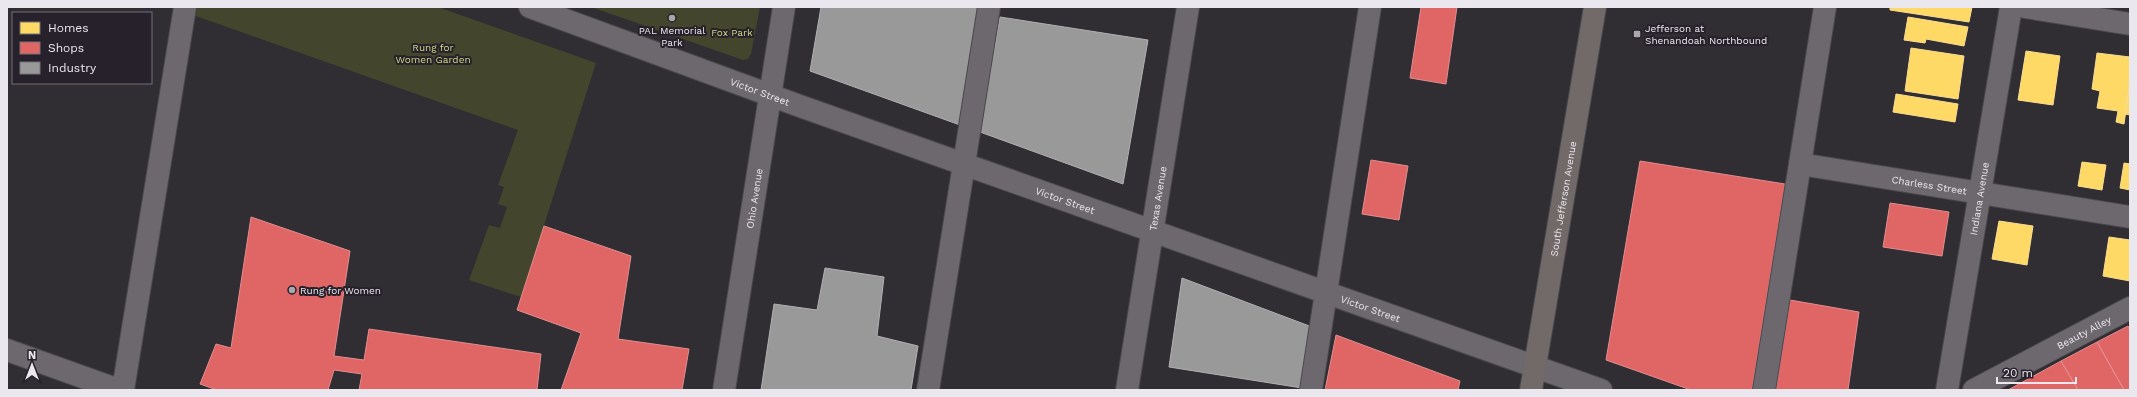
<svg xmlns="http://www.w3.org/2000/svg" width="2137" height="397" font-family="'Work Sans',sans-serif">
<style>
.green{fill:#43462d}
.homes{fill:#ffd966;stroke:#f9dd8f}
.shops{fill:#e06666;stroke:#e38d8f}
.industry{fill:#999;stroke:#b2b0b2}
.lines{fill:none;stroke-linecap:round;stroke-linejoin:round}
.minor-casing{stroke:#4b484d;stroke-width:24}
.major-casing{stroke:#4b484d;stroke-width:24}
.minor{stroke:#6c686e;stroke-width:22}
.major{stroke:#716a69;stroke-width:22}
.poi-dot{fill:#aaa6ad;stroke:#27212b;stroke-width:1.5}
.labels{text-anchor:middle;stroke-width:4;stroke-linejoin:round;paint-order:stroke}
.poi-label{font-size:10px;fill:#ebe7ee;stroke:#27212b;text-anchor:start}
.park-label{font-size:10px;fill:#cfd984;stroke:#27212b}
.street-label{font-size:10px;fill:#ebe7ee;stroke:#27212b}
</style>
<rect width="100%" height="100%" fill="#302d33"/>
<!-- green -->
<path class="green" d="M 197,7 L 438,7 L 596,63 L 521,297 L 469,280 L 489,225 L 500,228 L 507,207 L 498,204 L 504,187 L 498,185 L 518,130 L 196,16 Z
M 591,7 L 760,7 L 751,54 L 748,59 L 743,60 Z"/>
<!-- homes -->
<path class="homes" d="M 1890,7 L 1972,7 L 1969,22 L 1890,10 Z
M 1908,17 L 1968,27 L 1964,46 L 1926,39 L 1925,43 L 1904,40 Z
M 1911,48 L 1964,56 L 1958,99 L 1905,91 Z
M 2026,51 L 2060,56 L 2053,105 L 2018,100 Z
M 2097,53 L 2130,57 L 2130,81 L 2124,124 L 2116,122 L 2118,111 L 2097,108 L 2100,91 L 2092,89 Z
M 2130,81 L 2130,115 L 2125,114 Z
M 1896,94 L 1958,104 L 1955,122 L 1893,112 Z
M 2082,162 L 2106,165 L 2102,190 L 2078,186 Z
M 2124,163 L 2130,164 L 2130,190 L 2120,188 Z
M 1999,221 L 2033,226 L 2027,265 L 1992,259 Z
M 2109,237 L 2130,240 L 2130,281 L 2103,276 Z"/>
<!-- shops -->
<path class="shops" d="M 1421,7 L 1457,7 L 1446,84 L 1410,78 Z
M 1371,160 L 1408,166 L 1399,220 L 1362,214 Z
M 1640,161 L 1785,184 L 1752,390 L 1691,390 L 1606,360 Z
M 1890,203 L 1949,212 L 1942,256 L 1883,247 Z
M 251,217 L 350,251 L 334,356 L 364,360 L 369,329 L 541,354 L 537,390 L 359,390 L 362,374 L 334,370 L 328,390 L 217,390 L 200,384 L 216,344 L 231,348 Z
M 544,226 L 631,256 L 618,339 L 689,349 L 682,390 L 561,390 L 581,333 L 517,310 Z
M 1790,300 L 1859,312 L 1848,390 L 1776,390 Z
M 2128,326 L 2130,330 L 2130,390 L 2124,390 L 2097,342 Z
M 1336,335 L 1460,381 L 1458,390 L 1325,390 Z
M 2097,342 L 2124,390 L 2078,390 L 2061,361 Z
M 2061,361 L 2078,390 L 2008,390 Z"/>
<!-- industry -->
<path class="industry" d="M 821,7 L 978,7 L 960,125 L 810,71 Z
M 1000,17 L 1148,40 L 1123,184 L 980,132 Z
M 825,268 L 884,277 L 877,336 L 918,346 L 911,390 L 761,390 L 774,304 L 817,310 Z
M 1182,278 L 1312,327 L 1302,388 L 1169,367 Z"/>
<g class="lines">
<defs>
<g id="minor">
<path id="s1" d="M 530,7 L 797,105 L 1601,390"/>
<path d="M 2025,7 L 2130,24"/>
<path id="s2" d="M 1800,164 L 2130,217"/>
<path d="M 7,350 L 119,390"/>
<path d="M 123,390 L 185,7"/>
<path id="s3" d="M 724,390 L 784,7"/>
<path d="M 928,390 L 989,7"/>
<path id="s4" d="M 1127,390 L 1188,7"/>
<path d="M 1311,390 L 1370,7"/>
<path d="M 1764,390 L 1825,7"/>
<path id="s5" d="M 1947,390 L 2011,7"/>
<path id="s6" d="M 1974,390 L 2130,308"/>
</g>
<g id="major">
<path id="s7" d="M 1531,390 L 1595,7"/>
</g>
</defs>
<!-- minor casing -->
<use href="#minor" class="minor-casing"/>
<!-- major casing -->
<use href="#major" class="major-casing"/>
<!-- minor -->
<use href="#minor" class="minor"/>
<!-- major -->
<use href="#major" class="major"/>
</g>
<!-- markers -->
<g class="poi-dot">
<circle cx="672" cy="18" r="4"/>
<rect x="1633" y="30" width="8" height="8" rx="2"/>
<circle cx="292" cy="290" r="4"/>
</g>
<g class="labels">
<!-- poi labels -->
<g class="poi-label">
<text x="1645" y="32">Jefferson at<tspan x="1645" dy="12">Shenandoah Northbound</tspan></text>
<text x="672" y="34" text-anchor="middle">PAL Memorial<tspan x="672" dy="12">Park</tspan></text>
<text x="300" y="294">Rung for Women</text>
</g>
<!-- park labels -->
<g class="park-label">
<text x="732" y="36">Fox Park</text>
<text x="433" y="51">Rung for<tspan x="433" dy="12">Women Garden</tspan></text>
</g>
<!-- street labels -->
<g class="street-label">
<text dy="4" stroke="none"><textPath href="#s1" startOffset="245">Victor Street</textPath></text>
<text dy="4" stroke="none"><textPath href="#s2" startOffset="131">Charless Street</textPath></text>
<text dy="4" stroke="none"><textPath href="#s4" startOffset="194">Texas Avenue</textPath></text>
<text dy="4" stroke="none"><textPath href="#s7" startOffset="194">South Jefferson Avenue</textPath></text>
<text dy="4" stroke="none"><textPath href="#s3" startOffset="194">Ohio Avenue</textPath></text>
<text dy="4" stroke="none"><textPath href="#s1" startOffset="569">Victor Street</textPath></text>
<text dy="4" stroke="none"><textPath href="#s5" startOffset="194">Indiana Avenue</textPath></text>
<text dy="4" stroke="none"><textPath href="#s1" startOffset="893">Victor Street</textPath></text>
<text dy="4" stroke="none"><textPath href="#s6" startOffset="124">Beauty Alley</textPath></text>
</g>
</g>
<!-- border -->
<rect width="2137" height="397" fill="none" stroke="#ebe7ee" stroke-width="16"/>
<!-- legend -->
<rect x="12" y="12" width="140" height="72" fill="#27212b" stroke="#757079"/>
<rect x="20" y="22" width="20" height="12" fill="#ffd966" stroke="#757079"/>
<text x="48" y="32" font-size="12" fill="#ebe7ee">Homes</text>
<rect x="20" y="42" width="20" height="12" fill="#e06666" stroke="#757079"/>
<text x="48" y="52" font-size="12" fill="#ebe7ee">Shops</text>
<rect x="20" y="62" width="20" height="12" fill="#999999" stroke="#757079"/>
<text x="48" y="72" font-size="12" fill="#ebe7ee">Industry</text>
<!-- north arrow -->
<g transform="translate(32 365)" stroke="#27212b" stroke-width="3" paint-order="stroke">
<path d="M0-3L7 15L0 10L-7 15Z" fill="#ebe7ee"/>
<text y="-6" font-size="11" font-weight="bold" text-anchor="middle" fill="#ebe7ee">N</text>
</g>
<!-- scale -->
<path d="M1997 377v6h79v-6" fill="none" stroke="#ebe7ee" stroke-width="2"/>
<text x="2003" y="377" font-size="12" fill="#ebe7ee" stroke="#27212b" stroke-width="3" paint-order="stroke">20 m</text>
</svg>
